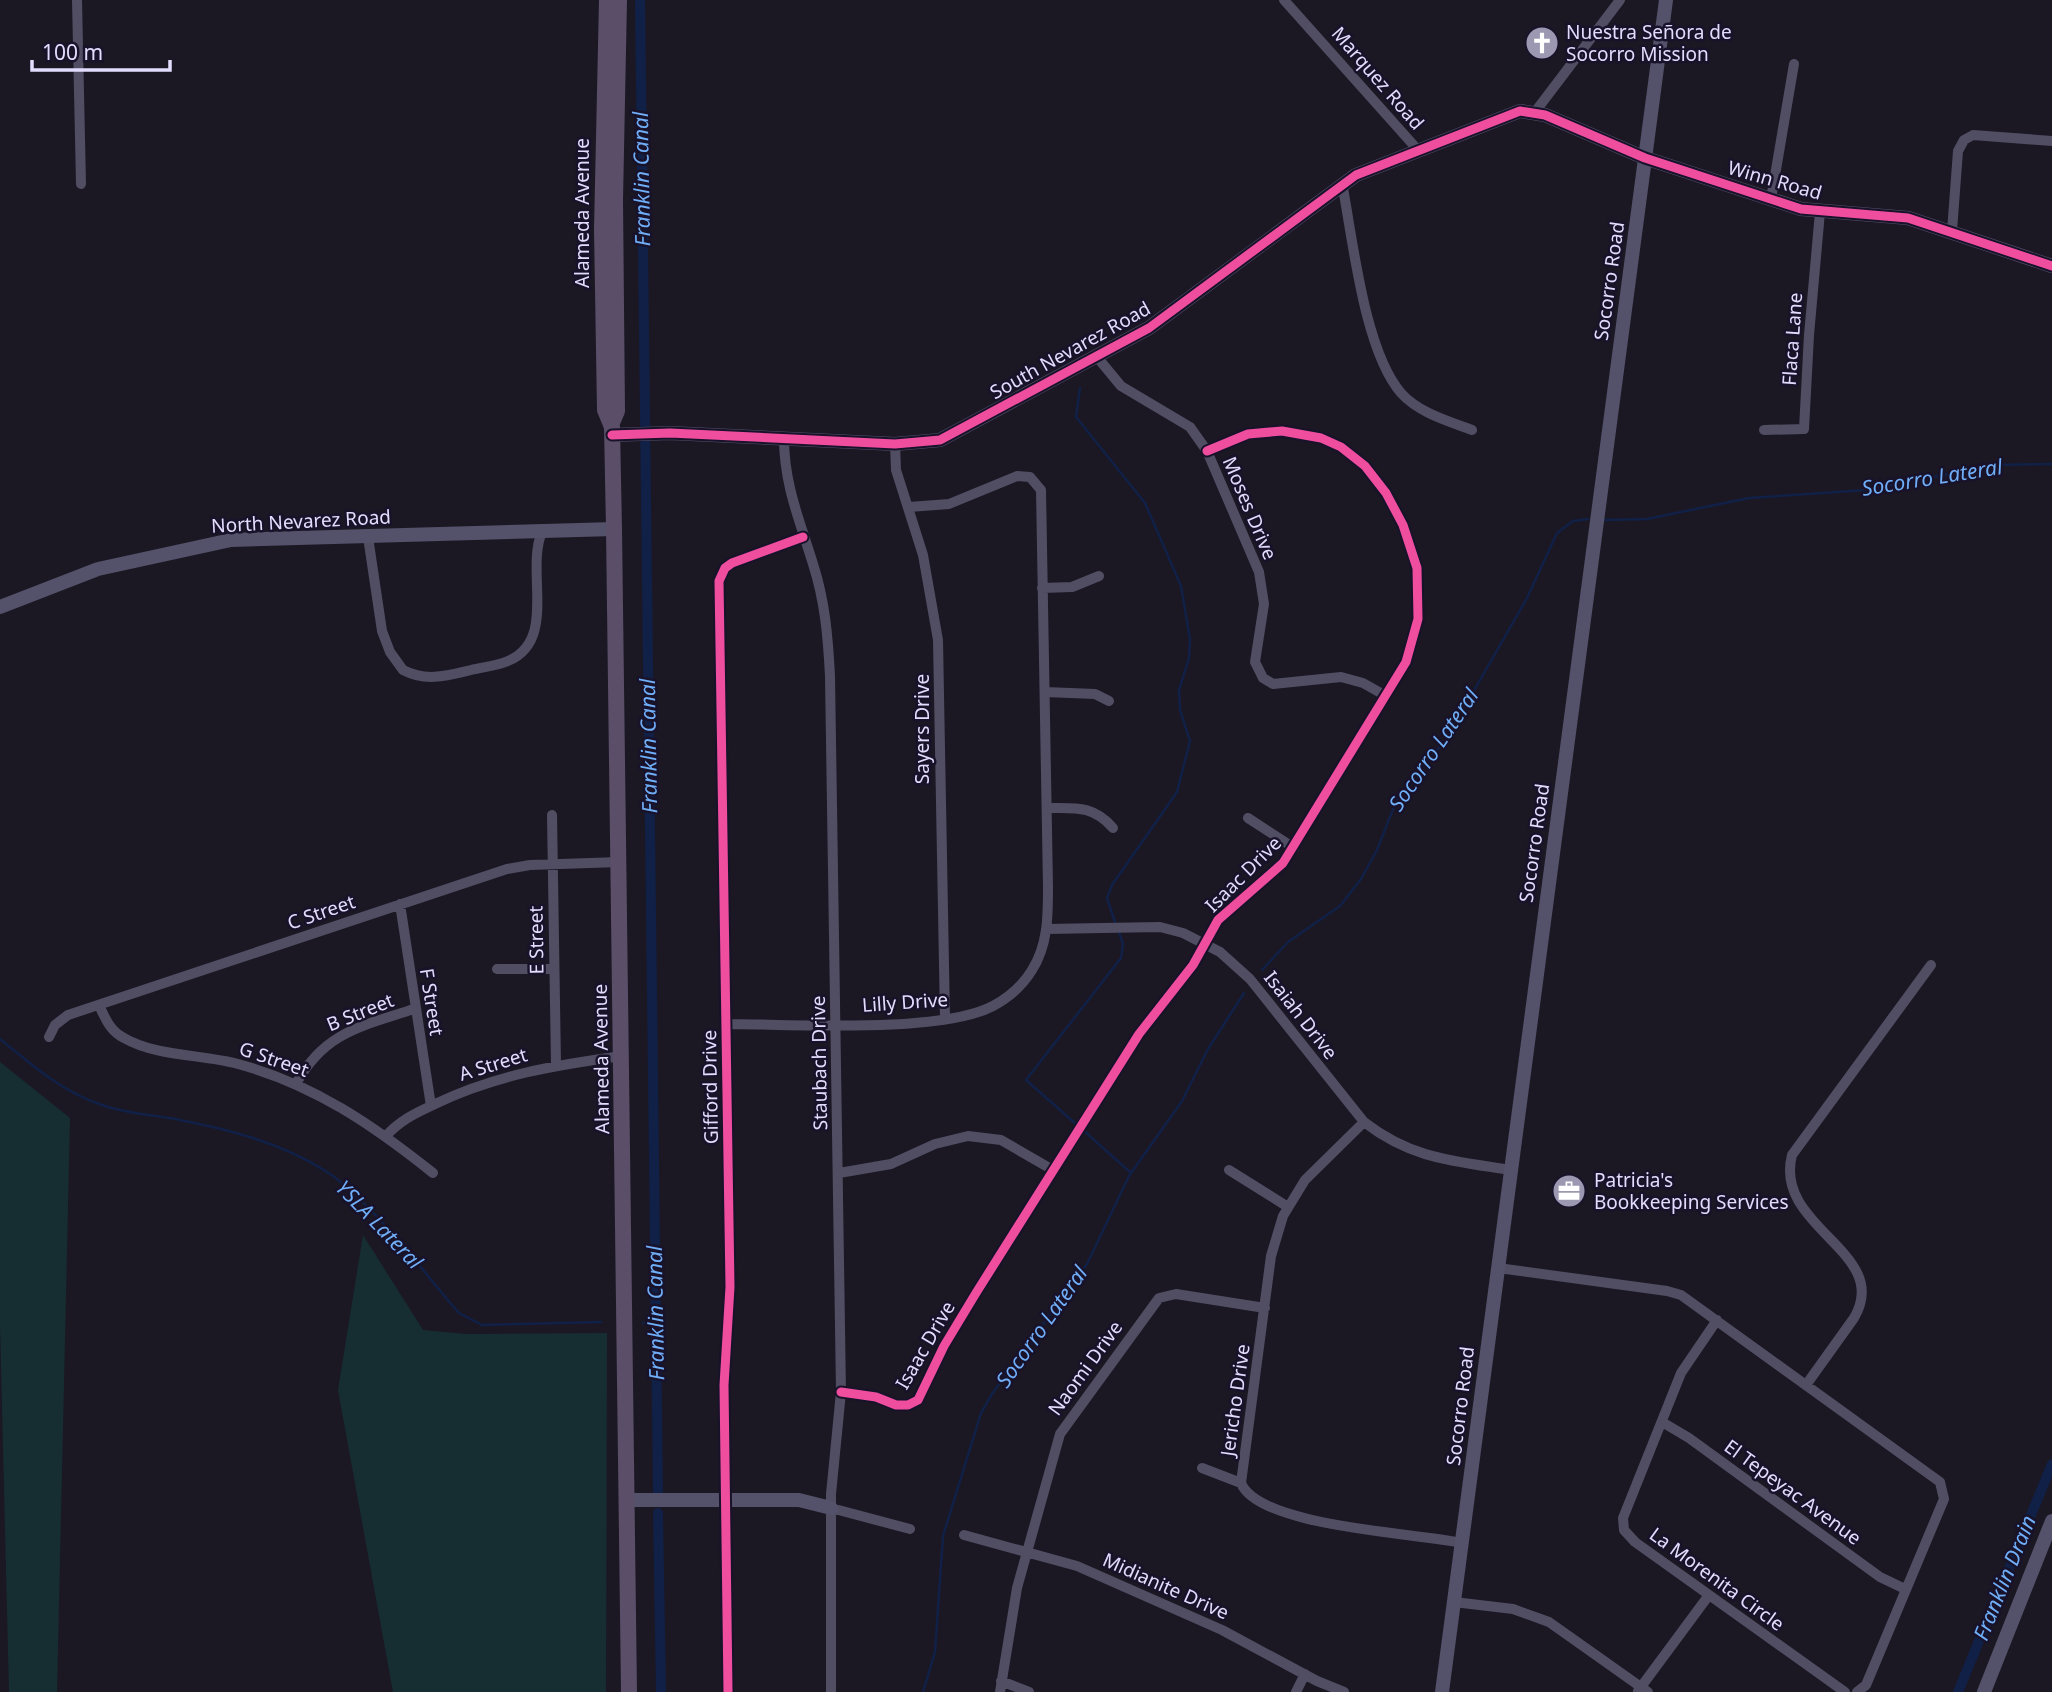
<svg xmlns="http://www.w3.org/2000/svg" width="2052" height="1692" font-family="'Noto Sans',sans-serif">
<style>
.green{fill:#162e32}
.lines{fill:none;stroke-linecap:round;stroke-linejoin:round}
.stream{stroke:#112047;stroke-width:2.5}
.canal{stroke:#112047;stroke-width:10}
.street{stroke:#514e64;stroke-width:10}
.secondary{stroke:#54516a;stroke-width:14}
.primary{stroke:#5a4e68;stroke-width:16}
.cycleway-casing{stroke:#18122a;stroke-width:13}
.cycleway{stroke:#ef4d9e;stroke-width:9}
.labels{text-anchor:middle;stroke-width:5;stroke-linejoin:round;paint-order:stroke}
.poi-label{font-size:19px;fill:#e3ddfd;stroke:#18122a;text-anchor:start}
.street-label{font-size:19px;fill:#e3ddfd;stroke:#18122a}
.water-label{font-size:21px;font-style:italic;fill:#70aef8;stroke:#18122a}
</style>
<rect width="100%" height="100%" fill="#1b1824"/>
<!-- green -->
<path class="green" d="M 0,1062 L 70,1118 L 57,1692 L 9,1692 L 0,1324 Z
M 363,1235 L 423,1330 L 466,1334 L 607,1333 L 606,1692 L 393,1692 L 338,1390 Z"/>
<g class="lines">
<!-- stream -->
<path class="stream" d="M 1080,388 L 1076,417 L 1145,503 L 1181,586 L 1190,639 L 1189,658 L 1179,690 L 1180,710 L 1190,741 L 1177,792 L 1112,885 L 1107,898 L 1115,922
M 1605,520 L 1647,519 L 1749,498 L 1866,490 L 1994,465 L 2052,464
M 1262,970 L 1288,942 L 1340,906 L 1361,879 L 1377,850 L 1395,804 L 1411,779 L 1445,741 L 1527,598 L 1557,533 L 1573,521 L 1588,519
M 0,1039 C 32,1065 62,1092 102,1105 C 124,1113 151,1115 175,1119 C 227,1129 279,1142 324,1170 C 369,1198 423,1272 459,1313 L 482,1325 L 601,1322
M 1077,1125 L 1026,1080 L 1121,958 L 1123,944 L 1119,932
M 1082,1129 L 1131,1173
M 643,1323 L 655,1323
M 923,1692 L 935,1652 L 943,1536 L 981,1413 L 992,1394 L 1087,1264 L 1129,1176 L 1182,1101 L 1208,1049 L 1244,993"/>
<!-- canal -->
<path class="canal" d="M 640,0 L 658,1492
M 658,1513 L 661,1692
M 1958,1692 L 2052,1464"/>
<!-- street -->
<path class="street" d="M 77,0 L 81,184
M 1284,0 L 1417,149
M 1535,112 L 1620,0
M 1342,183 C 1353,240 1364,350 1401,393 C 1419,413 1448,421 1472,430
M 1771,199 L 1794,64
M 1952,231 L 1958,151 L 1964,140 L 1973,135 L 2052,141
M 1097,357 L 1121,386 L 1190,427 L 1207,451 L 1259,572 L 1264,604 L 1255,662 L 1263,678 L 1273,684 L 1341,677 L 1363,683 L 1386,696
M 1764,430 L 1804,429 L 1809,335 L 1820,212
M 784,438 C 784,485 800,521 813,564 C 825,601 828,637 830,676 L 841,1392 L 831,1494 L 831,1692
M 895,444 L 896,470 L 923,555 L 938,640 L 945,1019
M 368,537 L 382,631 L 390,652 L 403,670 C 426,682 446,676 471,670 C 483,667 497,666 508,661 C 558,640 525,571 542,532
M 1042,588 L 1072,587 L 1099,576
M 1045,692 L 1095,694 L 1109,701
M 1047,808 C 1075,808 1093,805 1113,828
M 552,815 L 556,1065
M 1248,818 L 1294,848
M 400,904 L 431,1106
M 1046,929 L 1160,927 L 1183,933 L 1220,952 L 1250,979 L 1364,1122 C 1412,1159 1453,1161 1511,1170
M 497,969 L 554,969
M 99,1005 C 105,1018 110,1031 124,1038 C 157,1057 202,1054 238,1064 C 313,1084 373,1125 433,1173
M 726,1024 C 790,1024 940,1034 993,1006 C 1008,998 1023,985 1032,970 C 1048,945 1048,916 1048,887 L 1041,490 L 1030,477 L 1017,476 L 949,504 L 909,507
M 49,1037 L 55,1025 L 68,1015 L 507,869 L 530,865 L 620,862
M 296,1084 C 324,1032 362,1026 414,1009
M 1364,1122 L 1305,1180 L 1283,1216 L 1271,1256 L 1241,1483 C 1259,1527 1417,1533 1462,1543
M 386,1136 C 400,1120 416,1113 435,1104 C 495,1075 556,1065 622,1056
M 1229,1170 L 1288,1207
M 839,1173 L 891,1164 L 935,1144 L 968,1136 L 1001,1140 L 1053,1170
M 1498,1268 L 1667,1291 L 1681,1295 L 1940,1482 L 1944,1499 L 1866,1685 L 1857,1692
M 1717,1320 L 1681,1373 L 1623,1518 L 1624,1530 L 1635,1542 L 1845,1692
M 1806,1385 L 1854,1318 C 1893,1252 1773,1228 1792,1155 L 1931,965
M 841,1392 L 876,1397 L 896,1405 L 908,1405 L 918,1400 L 944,1346 L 976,1293 L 1139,1034 L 1193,965 L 1218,920 L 1283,863 L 1406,662 L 1418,619 L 1417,568 L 1403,525 L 1386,493 L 1365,466 L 1341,447 L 1321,438 L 1282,431 L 1248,434 L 1207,451
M 1662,1422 L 1689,1438 L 1880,1577 L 1905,1589
M 1202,1468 L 1241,1483
M 831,1508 L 910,1529
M 964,1535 L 1077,1566 L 1222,1630 L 1317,1681 L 1344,1692
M 1454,1602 L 1513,1609 L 1549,1622 L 1648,1692
M 1001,1681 L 1029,1692
M 1638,1691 L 1709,1595
M 728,1692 L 724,1385 L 730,1287 L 719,581 L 725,568 L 732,563 L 803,537
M 1000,1692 L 1017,1588 L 1060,1434 L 1159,1298 L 1176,1294 L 1265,1308
M 1296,1692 L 1305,1674"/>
<!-- secondary -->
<path class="secondary" d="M 612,435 L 670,433 L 895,444 L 940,440 L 1149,328 L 1356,175 L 1520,111 L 1545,115 L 1645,158 L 1801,209 L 1908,218 L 2052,266
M 0,607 L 98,569 L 231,540 L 614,529
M 628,1500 L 799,1500 L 831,1508
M 1442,1692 L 1666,0
M 1984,1692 L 2052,1521"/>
<!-- primary -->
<path class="primary" d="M 607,0 L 602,229 L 605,410 L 612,427 L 614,529 L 629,1692
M 611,425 L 617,411 L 615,200 L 619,0"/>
<defs>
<path id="cycleway" d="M 612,435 L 670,433 L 895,444 L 940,440 L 1149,328 L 1356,175 L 1520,111 L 1545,115 L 1645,158 L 1801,209 L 1908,218 L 2052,266
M 841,1392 L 876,1397 L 896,1405 L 908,1405 L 918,1400 L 944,1346 L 976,1293 L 1139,1034 L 1193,965 L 1218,920 L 1283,863 L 1406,662 L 1418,619 L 1417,568 L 1403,525 L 1386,493 L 1365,466 L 1341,447 L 1321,438 L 1282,431 L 1248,434 L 1207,451
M 728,1692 L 724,1385 L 730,1287 L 719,581 L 725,568 L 732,563 L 803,537"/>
</defs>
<!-- cycleway casing -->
<use href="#cycleway" class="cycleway-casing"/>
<!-- cycleway -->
<use href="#cycleway" class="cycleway"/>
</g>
<!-- icons -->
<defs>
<symbol id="church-disc" viewBox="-11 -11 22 22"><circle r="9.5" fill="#9d98b1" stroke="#18122a"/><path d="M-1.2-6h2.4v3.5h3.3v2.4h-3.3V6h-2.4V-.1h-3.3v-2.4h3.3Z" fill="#fff"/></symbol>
<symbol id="office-disc" viewBox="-11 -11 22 22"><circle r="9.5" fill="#9d98b1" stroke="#18122a"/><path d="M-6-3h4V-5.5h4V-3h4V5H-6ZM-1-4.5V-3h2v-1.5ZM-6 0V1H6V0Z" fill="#fff"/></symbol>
</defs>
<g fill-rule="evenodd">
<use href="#church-disc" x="1523" y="24" width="38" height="38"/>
<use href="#office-disc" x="1550" y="1172" width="38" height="38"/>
</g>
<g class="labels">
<!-- poi labels -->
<g class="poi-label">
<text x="1566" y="39">Nuestra Señora de<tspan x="1566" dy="22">Socorro Mission</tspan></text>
<text x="1594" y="1187">Patricia's<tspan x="1594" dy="22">Bookkeeping Services</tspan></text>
</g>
<!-- street labels -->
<g class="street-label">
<text transform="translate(1378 78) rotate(49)" y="7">Marquez Road</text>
<text transform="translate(1775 180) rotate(16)" y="7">Winn Road</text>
<text transform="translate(582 213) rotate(-90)" y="7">Alameda Avenue</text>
<text transform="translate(1609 281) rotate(-82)" y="7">Socorro Road</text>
<text transform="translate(1792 339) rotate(-86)" y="7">Flaca Lane</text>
<text transform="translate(1070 350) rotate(-29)" y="7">South Nevarez Road</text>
<text transform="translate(1250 508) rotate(67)" y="7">Moses Drive</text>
<text transform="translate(301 521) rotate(-3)" y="7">North Nevarez Road</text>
<text transform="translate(922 729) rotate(-90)" y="7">Sayers Drive</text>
<text transform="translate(1534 843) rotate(-82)" y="7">Socorro Road</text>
<text transform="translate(1243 874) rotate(-45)" y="7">Isaac Drive</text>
<text transform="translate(321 912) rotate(-19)" y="7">C Street</text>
<text transform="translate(536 940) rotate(-91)" y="7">E Street</text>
<text transform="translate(432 1002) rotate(81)" y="7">F Street</text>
<text transform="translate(905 1002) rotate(-4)" y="7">Lilly Drive</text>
<text transform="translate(360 1012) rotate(-22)" y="7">B Street</text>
<text transform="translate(1301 1015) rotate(52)" y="7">Isaiah Drive</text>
<text transform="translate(274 1059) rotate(19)" y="7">G Street</text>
<text transform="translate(601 1059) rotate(-91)" y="7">Alameda Avenue</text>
<text transform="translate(819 1063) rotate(-91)" y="7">Staubach Drive</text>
<text transform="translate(493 1064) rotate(-17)" y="7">A Street</text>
<text transform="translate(710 1087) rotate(-91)" y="7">Gifford Drive</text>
<text transform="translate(925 1345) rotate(-60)" y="7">Isaac Drive</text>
<text transform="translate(1085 1368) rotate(-54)" y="7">Naomi Drive</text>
<text transform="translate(1235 1400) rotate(-82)" y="7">Jericho Drive</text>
<text transform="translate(1460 1406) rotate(-83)" y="7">Socorro Road</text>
<text transform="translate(1793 1492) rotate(36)" y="7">El Tepeyac Avenue</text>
<text transform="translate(1717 1579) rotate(36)" y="7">La Morenita Circle</text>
<text transform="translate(1166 1586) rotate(24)" y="7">Midianite Drive</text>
</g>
<!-- water labels -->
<g class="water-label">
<text transform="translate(642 179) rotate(-91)" y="7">Franklin Canal</text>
<text transform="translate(1932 478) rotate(-9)" y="7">Socorro Lateral</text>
<text transform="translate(649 746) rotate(-91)" y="7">Franklin Canal</text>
<text transform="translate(1434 750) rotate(-56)" y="7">Socorro Lateral</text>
<text transform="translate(379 1225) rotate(46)" y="7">YSLA Lateral</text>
<text transform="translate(656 1313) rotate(-91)" y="7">Franklin Canal</text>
<text transform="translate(1042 1327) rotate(-55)" y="7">Socorro Lateral</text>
<text transform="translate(2005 1578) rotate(-68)" y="7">Franklin Drain</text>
</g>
</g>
<!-- scale -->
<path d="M32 60v10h138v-10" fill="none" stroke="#e3ddfd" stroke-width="3.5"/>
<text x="42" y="60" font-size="21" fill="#e3ddfd" stroke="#18122a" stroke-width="5" paint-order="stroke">100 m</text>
</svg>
